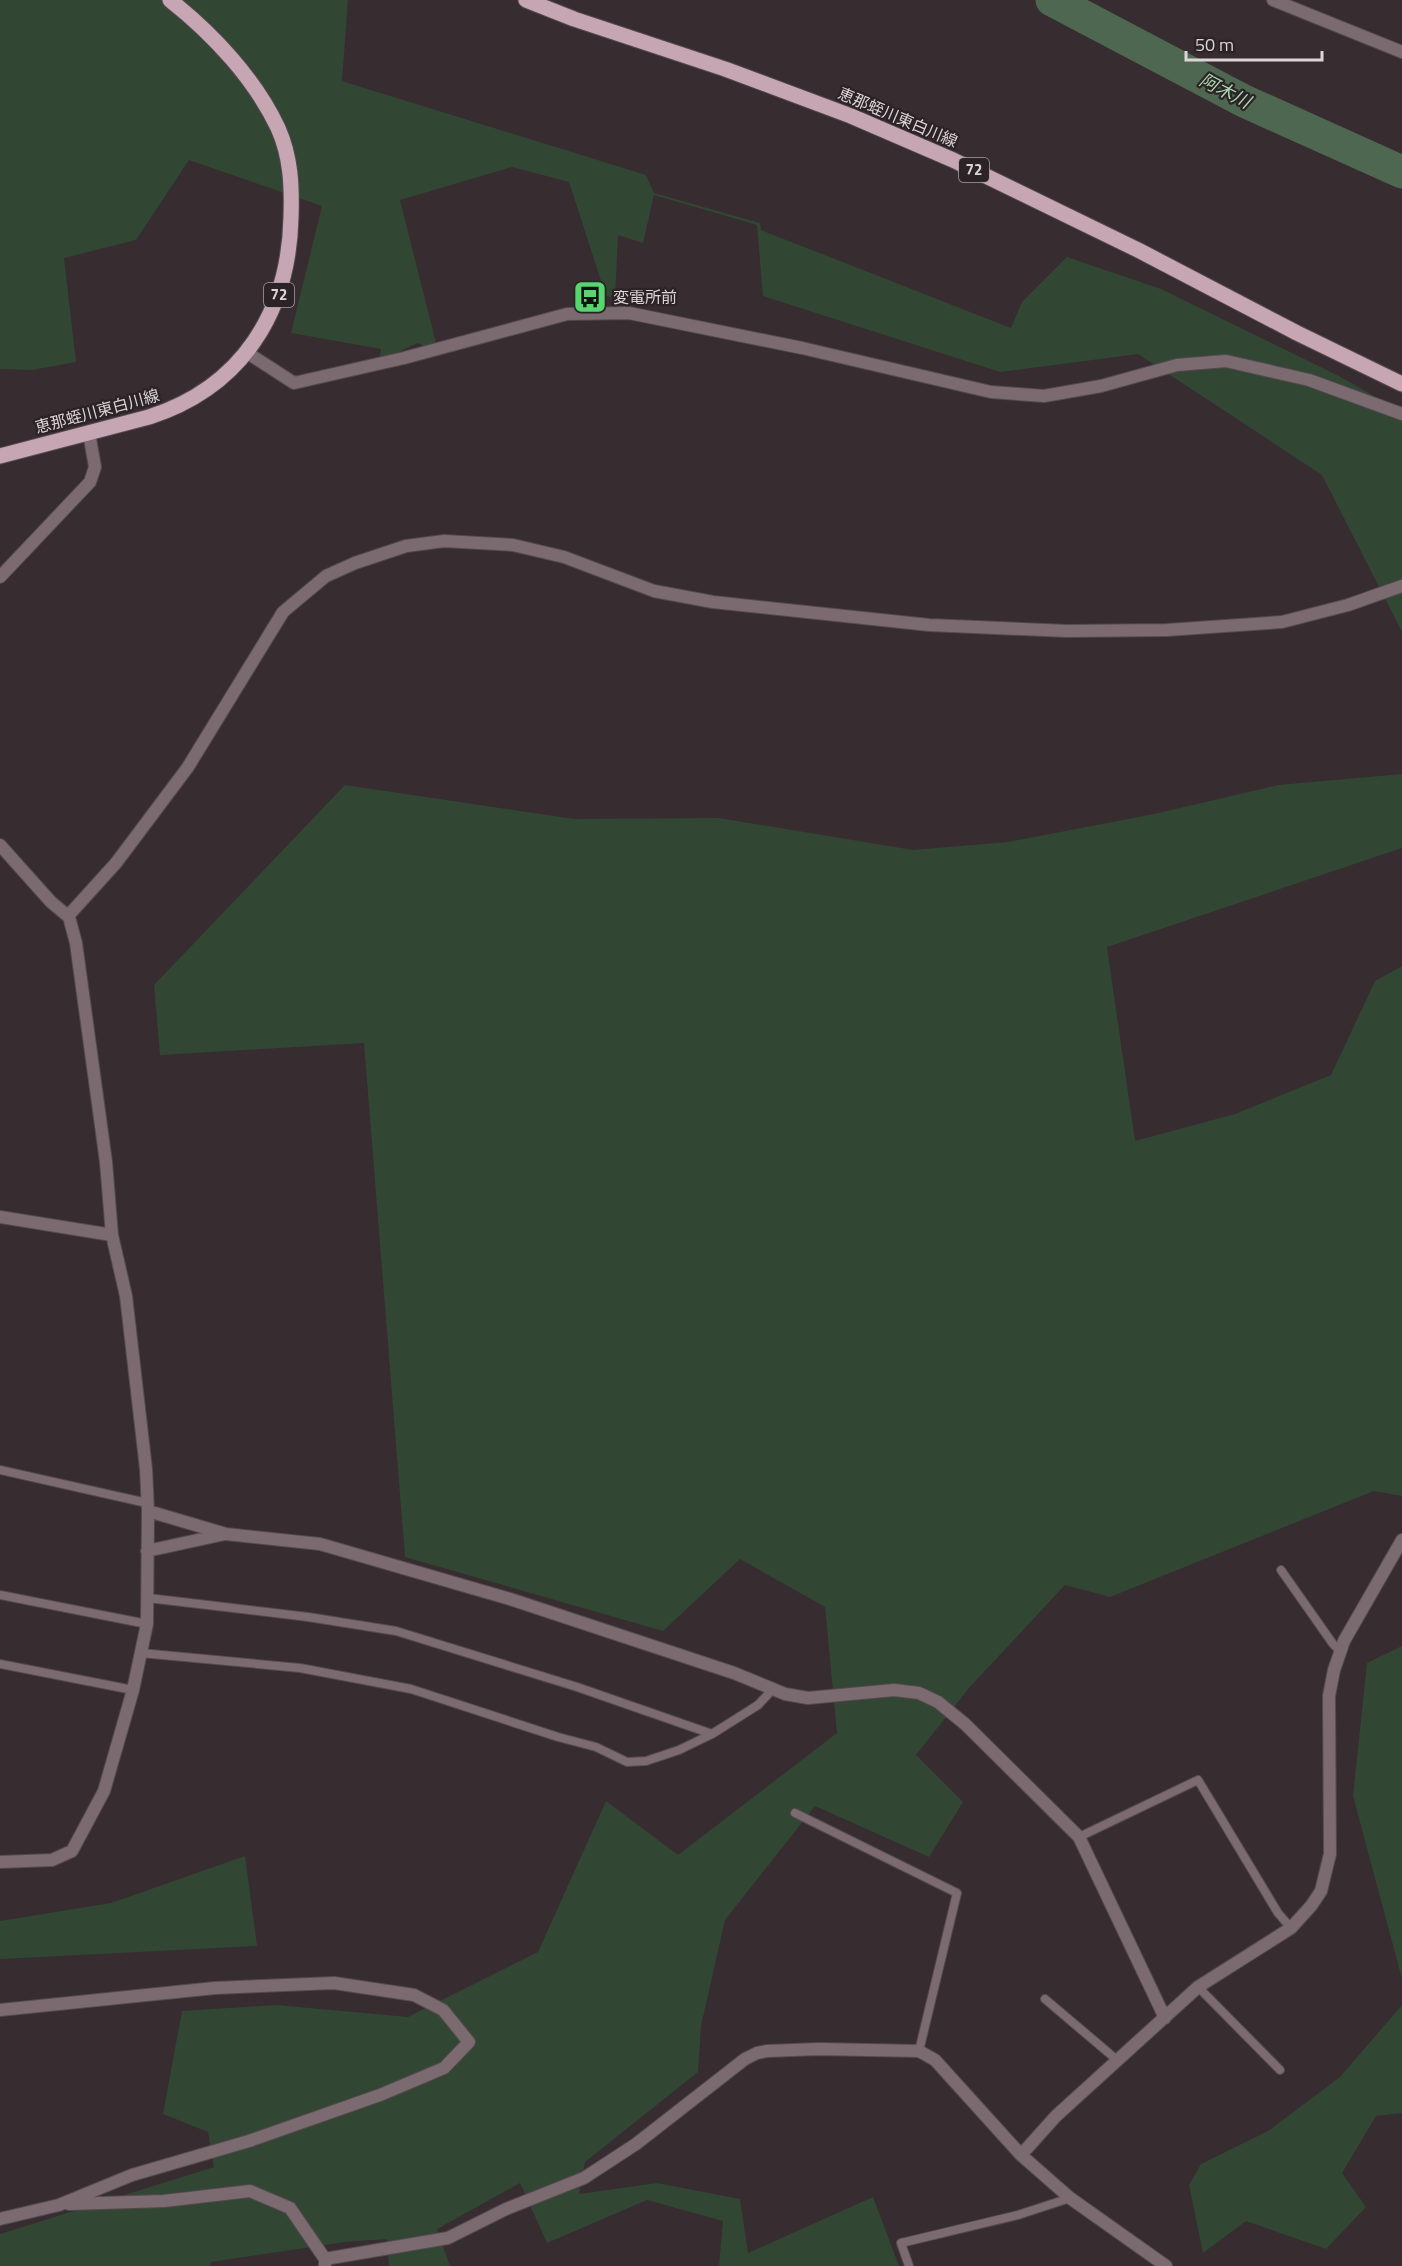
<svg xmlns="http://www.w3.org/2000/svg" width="1402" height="2266" font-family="'Titillium Web','Noto Sans JP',sans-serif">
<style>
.green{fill:#324634}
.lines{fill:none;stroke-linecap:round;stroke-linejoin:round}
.river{stroke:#4e6750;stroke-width:33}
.lane-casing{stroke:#554a4e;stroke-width:10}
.street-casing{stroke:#554a4e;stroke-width:14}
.primary-casing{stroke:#554a4e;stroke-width:17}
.lane{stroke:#7b6b71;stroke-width:8}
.street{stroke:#7b6b71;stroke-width:12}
.primary{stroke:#c5a6b2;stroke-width:15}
.labels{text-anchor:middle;stroke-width:4.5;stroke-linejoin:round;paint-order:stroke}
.shield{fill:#2c2326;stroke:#a7a0a3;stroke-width:1.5}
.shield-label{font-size:15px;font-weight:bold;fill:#dcd5d8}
.street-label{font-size:16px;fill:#dcd5d8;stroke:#2c2326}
.poi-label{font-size:16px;fill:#dcd5d8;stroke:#2c2326;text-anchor:start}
.water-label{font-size:18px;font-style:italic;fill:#a8d7ad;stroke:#2c2326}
</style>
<rect width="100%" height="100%" fill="#372c30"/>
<!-- green -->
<path class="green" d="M 0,0 L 348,0 L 342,81 L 646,175 L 654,193 L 760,223 L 761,230 L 1011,328 L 1022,302 L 1067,257 L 1161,289 L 1339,376 L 1402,412 L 1402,632 L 1322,475 L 1138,354 L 1000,372 L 763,296 L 757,225 L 654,195 L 643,243 L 618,235 L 615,298 L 606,296 L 569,182 L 512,167 L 400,200 L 436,343 L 424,346 L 418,343 L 392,355 L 380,356 L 381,349 L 291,333 L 322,206 L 189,160 L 136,240 L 64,258 L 76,362 L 32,370 L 0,369 Z
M 1402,774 L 1402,848 L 1107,947 L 1135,1141 L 1235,1114 L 1331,1075 L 1375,981 L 1402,966 L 1402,1496 L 1374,1491 L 1110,1597 L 1065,1585 L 969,1688 L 916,1755 L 963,1802 L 929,1857 L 815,1806 L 725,1920 L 701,2026 L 698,2072 L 585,2162 L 579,2194 L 657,2183 L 740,2199 L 748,2253 L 873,2197 L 899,2266 L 719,2266 L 723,2221 L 647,2200 L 547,2243 L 520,2183 L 437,2229 L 450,2266 L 389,2266 L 387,2239 L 345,2242 L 211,2262 L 210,2266 L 0,2266 L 0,2234 L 214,2167 L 208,2132 L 163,2114 L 182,2011 L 276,2005 L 408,2017 L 538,1952 L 606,1801 L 678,1855 L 837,1733 L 825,1607 L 740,1559 L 663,1631 L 405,1557 L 364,1043 L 160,1055 L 154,985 L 345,785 L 574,819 L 719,818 L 913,850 L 1008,842 L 1154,814 L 1279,785 Z
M 1402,1646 L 1402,1979 L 1353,1796 L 1367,1663 Z
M 245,1856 L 257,1946 L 0,1959 L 0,1921 L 111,1903 Z
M 1402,2005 L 1402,2113 L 1376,2116 L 1342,2173 L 1366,2207 L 1326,2249 L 1246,2221 L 1203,2253 L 1189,2185 L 1201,2164 L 1268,2131 L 1340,2077 Z"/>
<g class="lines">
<!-- river -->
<path class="river" d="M 1052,0 L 1244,101 L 1402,172"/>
<defs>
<path id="lane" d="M 0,1470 L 147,1503
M 1281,1570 L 1333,1644 L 1340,1651
M 0,1595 L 147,1624
M 148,1598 L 308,1617 L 396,1631 L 577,1687 L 712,1734 L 758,1705 L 773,1689
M 141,1653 L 300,1668 L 411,1689 L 558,1737 L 596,1747 L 627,1762 L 646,1761 L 679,1750 L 712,1734
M 0,1664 L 133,1690
M 795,1813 L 957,1893 L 919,2051
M 1079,1837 L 1198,1780 L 1278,1913 L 1291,1928
M 1198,1987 L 1280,2070
M 1045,1999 L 1117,2060
M 909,2266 L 901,2243 L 1018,2215 L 1070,2198"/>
<path id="street" d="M 1273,0 L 1402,52
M 246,352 L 294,383 L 404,358 L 567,314 L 629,313 L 802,348 L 991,392 L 1044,396 L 1101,386 L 1177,365 L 1226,361 L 1309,380 L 1402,414
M 0,577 L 90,482 L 95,467 L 89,433
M 0,845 L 51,902 L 69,917 L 76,943 L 106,1162 L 112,1235 L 126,1296 L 146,1469 L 148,1511 L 147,1624 L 133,1690 L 104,1791 L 72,1851 L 52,1860 L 0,1862
M 68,916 L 116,863 L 188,767 L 283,612 L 326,576 L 355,563 L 406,546 L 444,541 L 513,545 L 564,557 L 654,591 L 713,602 L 929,625 L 1067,631 L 1167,630 L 1282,622 L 1348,605 L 1402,586
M 0,1217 L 112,1235
M 148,1511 L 226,1534 L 320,1544 L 510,1599 L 734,1673 L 785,1694 L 808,1698 L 894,1690 L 919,1693 L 938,1702 L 965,1724 L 1079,1837 L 1165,2018
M 147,1551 L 225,1534
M 0,2010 L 215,1988 L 334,1983 L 414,1995 L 443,2010 L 469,2042 L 444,2068 L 380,2095 L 249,2141 L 132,2175 L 59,2205 L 0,2219
M 1021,2155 L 1056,2116 L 1198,1987 L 1291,1928 L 1311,1906 L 1321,1891 L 1330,1854 L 1329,1696 L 1334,1670 L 1344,1641 L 1402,1540
M 69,2204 L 164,2201 L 250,2191 L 290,2208 L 325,2259 L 325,2266
M 325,2259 L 448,2238 L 506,2209 L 584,2178 L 636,2144 L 745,2059 L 757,2053 L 767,2051 L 819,2049 L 919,2051 L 935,2060 L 1021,2155 L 1070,2198 L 1166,2266"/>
<path id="primary" d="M 526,0 L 574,19 L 725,69 L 851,116 L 953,160 L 1140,251 L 1297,333 L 1402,384
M 0,456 L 149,417 C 242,387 289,312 291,217 C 292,186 291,157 278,128 C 255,79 213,34 170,0"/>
</defs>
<!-- lane casing -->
<use href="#lane" class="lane-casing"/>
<!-- street casing -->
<use href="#street" class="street-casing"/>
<!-- primary casing -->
<use href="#primary" class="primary-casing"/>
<!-- lane -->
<use href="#lane" class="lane"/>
<!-- street -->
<use href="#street" class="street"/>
<!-- primary -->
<use href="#primary" class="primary"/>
</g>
<!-- icons -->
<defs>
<symbol id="bus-square" viewBox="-11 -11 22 22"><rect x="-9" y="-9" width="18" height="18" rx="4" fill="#57d570" stroke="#2c2326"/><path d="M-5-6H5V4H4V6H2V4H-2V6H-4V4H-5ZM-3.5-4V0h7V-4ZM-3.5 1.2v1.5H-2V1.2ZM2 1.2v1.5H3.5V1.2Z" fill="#111"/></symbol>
</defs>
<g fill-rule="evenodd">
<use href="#bus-square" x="571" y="278" width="38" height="38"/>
</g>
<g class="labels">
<!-- shield labels -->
<g class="shield">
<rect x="959" y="158" width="30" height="24" rx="4.5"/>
<rect x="264" y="283" width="30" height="24" rx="4.5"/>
</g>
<g class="shield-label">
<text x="974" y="175">72</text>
<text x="279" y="300">72</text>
</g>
<!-- street labels -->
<g class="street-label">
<text transform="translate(898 117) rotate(23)" y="6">恵那蛭川東白川線</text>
<text transform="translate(97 411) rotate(-15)" y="6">恵那蛭川東白川線</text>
</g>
<!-- poi labels -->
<g class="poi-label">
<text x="613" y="303">変電所前</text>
</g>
<!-- water labels -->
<g class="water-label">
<text transform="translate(1225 91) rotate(27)" y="6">阿木川</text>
</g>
</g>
<!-- scale -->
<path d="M1186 51v9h136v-9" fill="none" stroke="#dcd5d8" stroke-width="3"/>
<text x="1195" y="51" font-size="18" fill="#dcd5d8" stroke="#2c2326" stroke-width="4.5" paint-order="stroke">50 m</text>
</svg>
